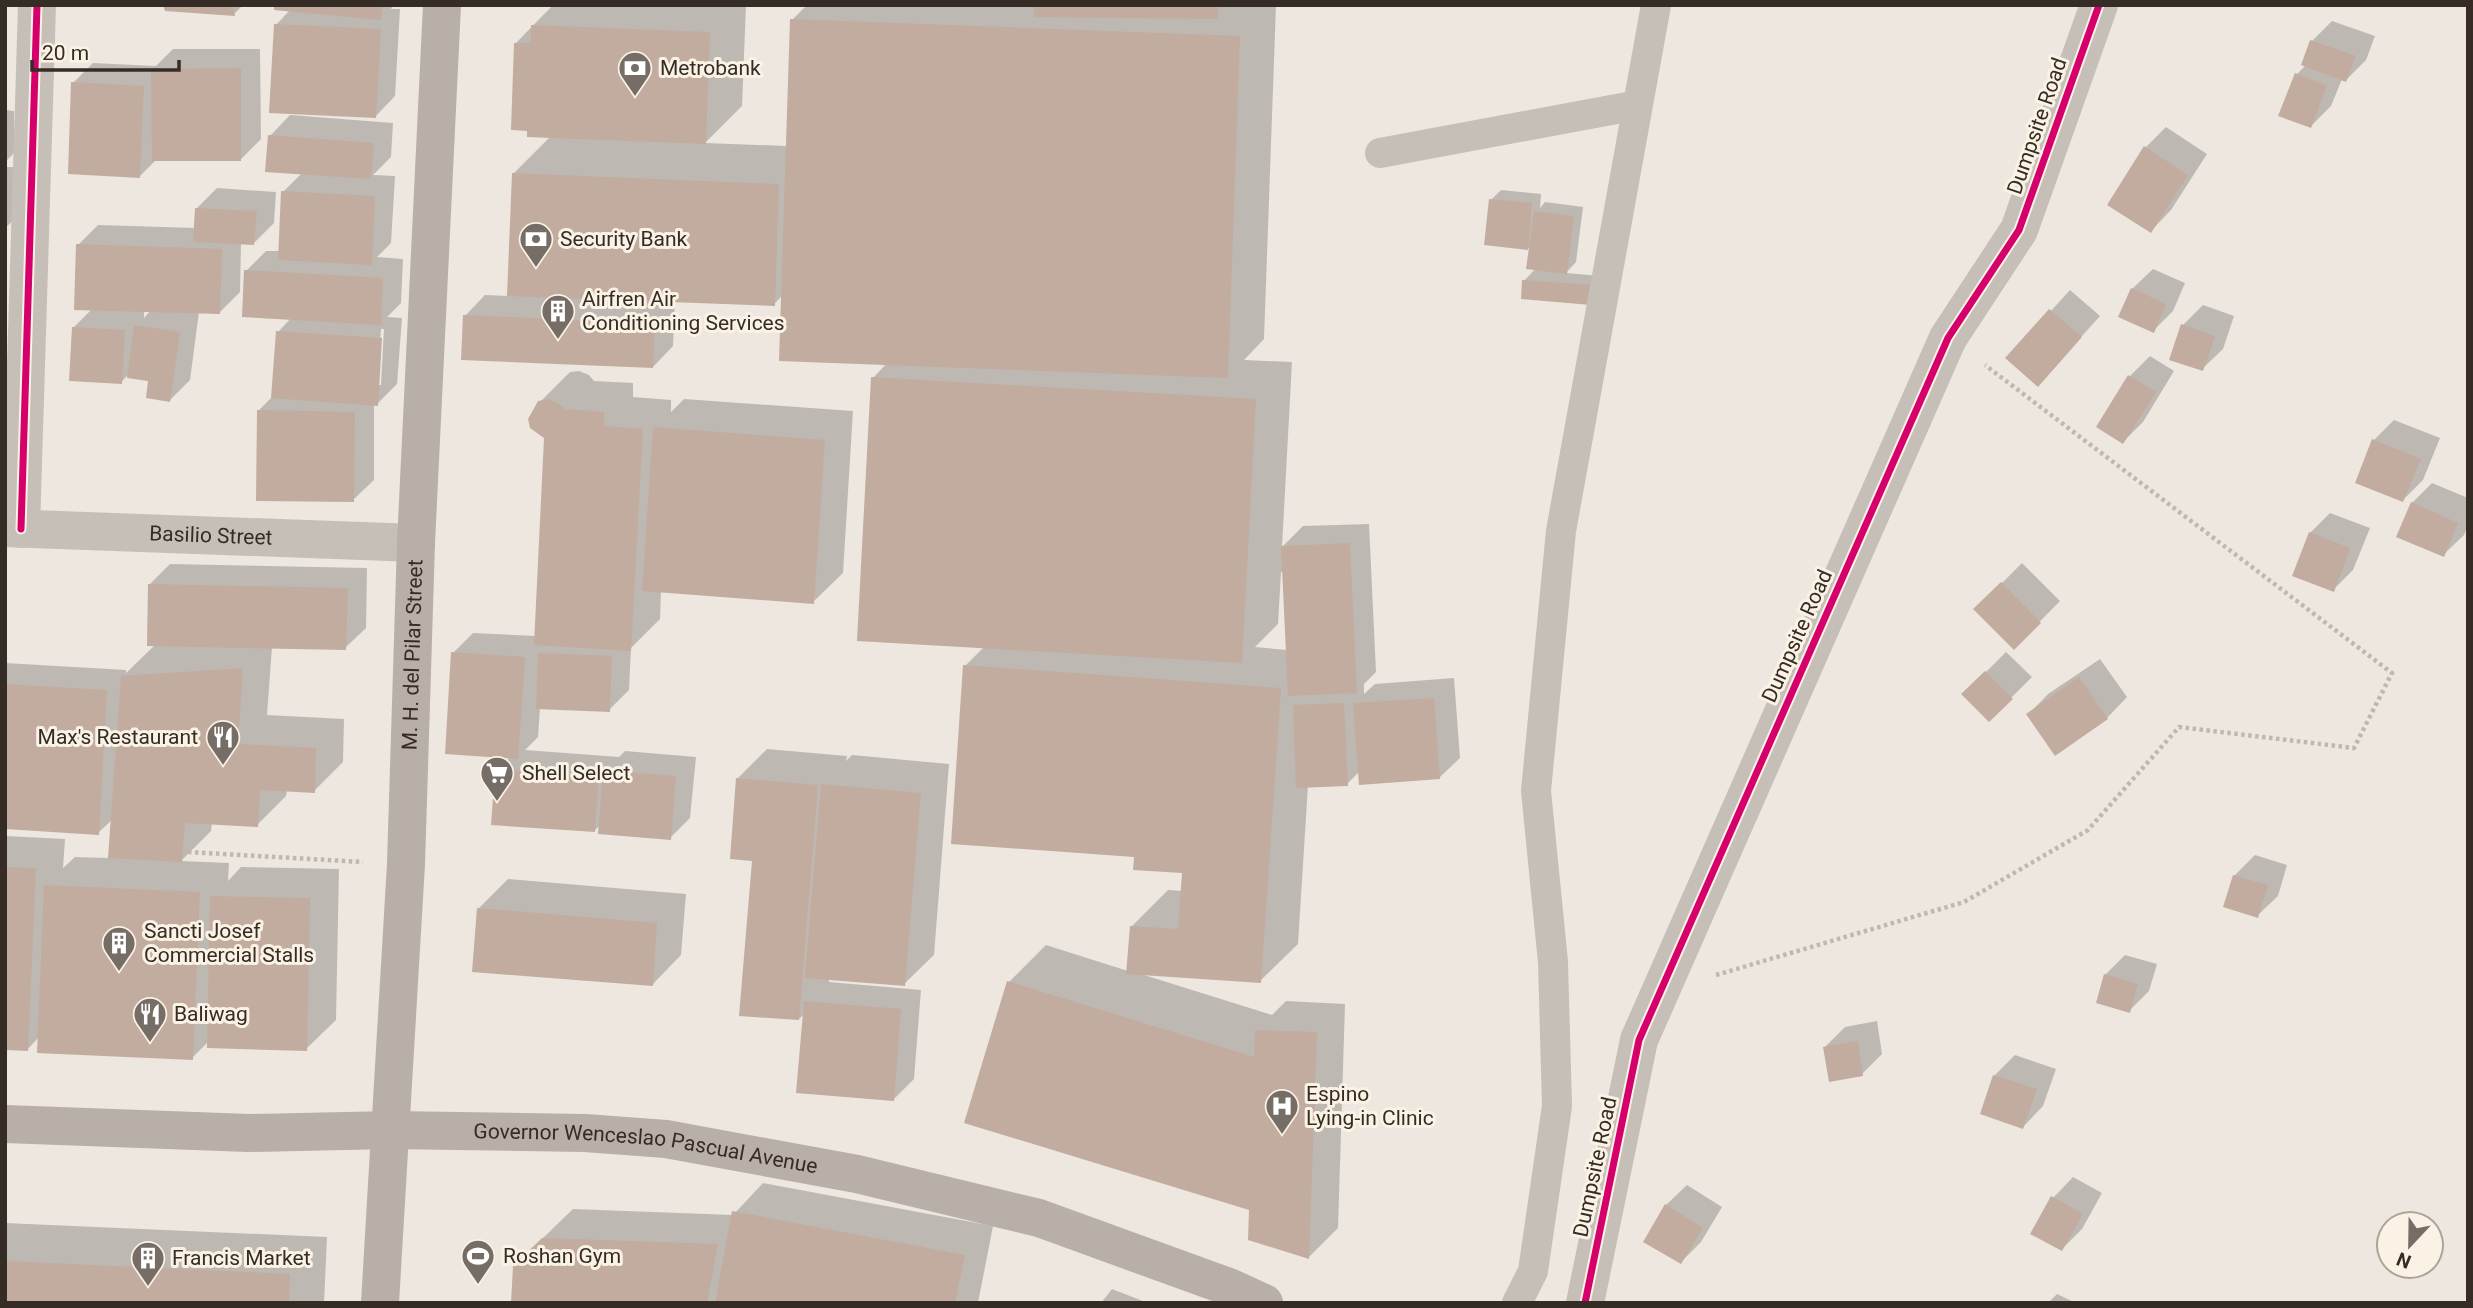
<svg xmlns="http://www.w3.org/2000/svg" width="2473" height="1308" font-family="Roboto,sans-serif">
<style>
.shadow{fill:#0003;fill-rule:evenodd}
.building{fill:#c2ac9f}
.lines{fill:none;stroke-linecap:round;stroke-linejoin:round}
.path{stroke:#bfb8b0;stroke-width:4.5;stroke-dasharray:3.5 3.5;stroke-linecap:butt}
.service{stroke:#c6bfb8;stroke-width:30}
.minor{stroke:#c6bfb8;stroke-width:38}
.secondary{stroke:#b7afa8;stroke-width:38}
.cycleway-casing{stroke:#faf2e5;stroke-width:11}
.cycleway{stroke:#d6006c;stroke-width:7}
.labels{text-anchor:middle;stroke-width:6;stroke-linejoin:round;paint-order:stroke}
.poi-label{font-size:21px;fill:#362c26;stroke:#faf2e5;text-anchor:start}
.street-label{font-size:21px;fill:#362c26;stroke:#faf2e5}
</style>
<rect width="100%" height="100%" fill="#ede7df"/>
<!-- shadow -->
<path class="shadow" d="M 165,5 L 243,5 L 234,14 Z
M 276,5 L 394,5 L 391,9 L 400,9 L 395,96 L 375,117 L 276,25 L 290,10 Z
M 553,5 L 746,5 L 742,106 L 705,143 L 788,146 L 792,20 L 807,5 L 1276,5 L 1264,339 L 1244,360 L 1292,362 L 1282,547 L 1303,526 L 1369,524 L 1376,672 L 1364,684 L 1364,694 L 1375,684 L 1454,678 L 1460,758 L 1439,778 L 1360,771 L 1347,784 L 1308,785 L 1298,944 L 1260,981 L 1141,974 L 1272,1015 L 1286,1001 L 1345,1004 L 1338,1228 L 1309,1257 L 1251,1209 L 1009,982 L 1046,945 L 1128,971 L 1131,927 L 1168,890 L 1183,891 L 1184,872 L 1136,856 L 965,666 L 985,646 L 873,378 L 887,363 L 783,295 L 774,304 L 675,300 L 673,346 L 653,367 L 465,316 L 485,295 L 509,296 L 513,174 L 551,136 L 516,43 ZM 1281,572 L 1284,572 L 1287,650 L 1255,647 L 1278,624 Z
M 2332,21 L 2375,36 L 2366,60 L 2346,80 L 2342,79 L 2331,106 L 2311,126 L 2297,74 L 2306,65 L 2312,41 Z
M 173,49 L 260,49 L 261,139 L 241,159 L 156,160 L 140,176 L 73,83 L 93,63 L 156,66 Z
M 5,110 L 14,111 L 14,153 L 5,162 Z
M 290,115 L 393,123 L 391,157 L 373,175 L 395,176 L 391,243 L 377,257 L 403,259 L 401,303 L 387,317 L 402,318 L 397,384 L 377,404 L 374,404 L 374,480 L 353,500 L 259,410 L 273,396 L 278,332 L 291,318 L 246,271 L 266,251 L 280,251 L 283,192 L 302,173 L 270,136 ZM 381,329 L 384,329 L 381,385 L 377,385 Z
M 2166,127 L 2207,154 L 2171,210 L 2151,231 L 2146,147 Z
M 5,167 L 16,167 L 15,219 L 5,228 Z
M 217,188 L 276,192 L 274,223 L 253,244 L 241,243 L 240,292 L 219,313 L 199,312 L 190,380 L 170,400 L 150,379 L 127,376 L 121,382 L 73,328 L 92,309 L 78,245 L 98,225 L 196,228 L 197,208 ZM 144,310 L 151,310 L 144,318 Z
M 1501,190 L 1541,194 L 1540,208 L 1545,202 L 1583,207 L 1576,262 L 1566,273 L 1601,276 L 1600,293 L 1524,281 L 1536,268 L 1530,248 L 1486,244 L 1491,200 Z
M 2153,269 L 2185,283 L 2173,311 L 2153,331 L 2132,289 Z
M 2070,290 L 2100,316 L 2038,385 L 2008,358 Z
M 2203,305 L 2234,316 L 2223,349 L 2202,369 L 2183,325 Z
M 2150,356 L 2174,371 L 2143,422 L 2123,442 L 2098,426 L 2130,376 Z
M 579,371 L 589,375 L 594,381 L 633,383 L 633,397 L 671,400 L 671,412 L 684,399 L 853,411 L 843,573 L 813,602 L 661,591 L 660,619 L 631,648 L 629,690 L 609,710 L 540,707 L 538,737 L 525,750 L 619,757 L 625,751 L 696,757 L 690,818 L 670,838 L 600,825 L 594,831 L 497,770 L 510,757 L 453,653 L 473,633 L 536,636 L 545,437 L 540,402 L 570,372 Z
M 2394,420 L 2440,438 L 2423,480 L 2403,500 L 2374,440 Z
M 2432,483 L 2468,498 L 2468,525 L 2464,535 L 2443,555 L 2412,503 Z
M 2330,513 L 2370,528 L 2353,570 L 2333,590 L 2310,533 Z
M 2022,563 L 2060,601 L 2014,648 L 1976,609 Z
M 170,564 L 367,568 L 366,628 L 345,648 L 272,647 L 267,715 L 344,719 L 343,762 L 314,791 L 287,790 L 286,796 L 257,825 L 212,822 L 211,831 L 181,861 L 229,863 L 228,881 L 241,867 L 339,869 L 336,1020 L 306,1049 L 209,1041 L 192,1058 L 39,1037 L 27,1050 L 5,1048 L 5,836 L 65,839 L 63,868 L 75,857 L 110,858 L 113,819 L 98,833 L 5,827 L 5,663 L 126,670 L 126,673 L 155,645 L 150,584 Z
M 2006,652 L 2032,677 L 1989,720 L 1964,694 Z
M 2100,659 L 2127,697 L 2107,718 L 2056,753 L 2028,715 L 2048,694 Z
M 767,749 L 847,756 L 846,761 L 852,755 L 949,764 L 934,955 L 904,984 L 829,978 L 829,982 L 921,990 L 914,1079 L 894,1099 L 805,1013 L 799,1019 L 754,859 L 738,778 Z
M 2255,855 L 2287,865 L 2278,896 L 2257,916 L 2234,876 Z
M 508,879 L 686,894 L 681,955 L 652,985 L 479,908 Z
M 2125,955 L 2157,964 L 2149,991 L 2129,1011 L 2105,975 Z
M 1877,1021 L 1882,1054 L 1862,1074 L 1825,1047 L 1845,1027 Z
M 2015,1055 L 2056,1069 L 2043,1106 L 2023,1127 L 1982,1113 L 1995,1075 Z
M 2073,1177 L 2102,1193 L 2082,1229 L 2062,1249 L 2053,1198 Z
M 763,1183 L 993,1226 L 978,1303 L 513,1303 L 514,1266 L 573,1209 L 733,1215 Z
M 1687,1185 L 1722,1207 L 1701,1242 L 1681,1262 L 1666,1205 Z
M 5,1223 L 327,1237 L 324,1303 L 5,1303 Z
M 1112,1289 L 1148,1303 L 1101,1303 Z
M 2057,1294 L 2076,1303 L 2048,1303 Z"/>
<!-- building -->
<path class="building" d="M 163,5 L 233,5 L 235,16 L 165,11 Z
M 274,5 L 383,5 L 381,20 L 274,10 Z
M 1034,5 L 1218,5 L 1218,19 L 1034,17 Z
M 790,19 L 1240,36 L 1228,378 L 779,361 Z
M 274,24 L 381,29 L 376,118 L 269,113 Z
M 531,25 L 710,32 L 706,144 L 527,137 L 527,131 L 511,130 L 514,43 L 531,43 Z
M 2310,40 L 2356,56 L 2346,82 L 2301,65 Z
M 241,68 L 241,161 L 152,161 L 151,69 Z
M 2295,73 L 2327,86 L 2311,128 L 2278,116 Z
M 71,82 L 144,86 L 140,178 L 68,174 Z
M 268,135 L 374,143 L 371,179 L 265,172 Z
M 2144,146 L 2188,175 L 2151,233 L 2107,205 Z
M 512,173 L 779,184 L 775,306 L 507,296 Z
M 281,191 L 375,196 L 372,265 L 278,260 Z
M 1489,199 L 1532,203 L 1528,250 L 1484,245 Z
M 195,208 L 257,211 L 254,245 L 193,242 Z
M 1534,211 L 1574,216 L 1567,274 L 1526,269 Z
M 76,244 L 222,249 L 220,314 L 74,310 Z
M 244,270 L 383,278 L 381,325 L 242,317 Z
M 1522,280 L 1592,285 L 1591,305 L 1521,299 Z
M 2131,288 L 2166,304 L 2154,333 L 2118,317 Z
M 2049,309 L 2082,337 L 2038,387 L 2005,358 Z
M 463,315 L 655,323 L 653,368 L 461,360 Z
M 2181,324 L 2215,336 L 2203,371 L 2169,360 Z
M 134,325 L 180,332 L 170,402 L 146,398 L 148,381 L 127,378 Z
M 72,327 L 125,330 L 122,384 L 69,381 Z
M 276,331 L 382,338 L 378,406 L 271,398 Z
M 2128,375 L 2156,392 L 2123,444 L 2096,427 Z
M 871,377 L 1256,399 L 1242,663 L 857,641 Z
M 549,399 L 559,404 L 565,409 L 604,412 L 604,426 L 643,429 L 631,651 L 534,645 L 544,438 L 530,428 L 528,419 L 538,401 Z
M 257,410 L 355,412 L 354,502 L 256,501 Z
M 653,427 L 825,440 L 814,604 L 642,591 Z
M 2372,439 L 2421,459 L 2403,502 L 2355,483 Z
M 2411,502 L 2458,523 L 2444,557 L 2396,537 Z
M 2309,532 L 2350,548 L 2334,592 L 2292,576 Z
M 1350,543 L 1357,693 L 1288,696 L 1281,546 Z
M 2001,582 L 2041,623 L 2014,650 L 1973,609 Z
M 148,584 L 348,588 L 346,650 L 147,646 Z
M 451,652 L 525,657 L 518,759 L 445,754 Z
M 538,653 L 612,656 L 610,712 L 536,709 Z
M 963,665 L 1281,688 L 1261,983 L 1126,974 L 1130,926 L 1178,929 L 1182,873 L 1133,870 L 1134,857 L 951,844 Z
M 243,668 L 238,744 L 316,748 L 315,793 L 260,790 L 258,827 L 185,823 L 182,862 L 108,858 L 121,676 Z
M 1985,671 L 2013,699 L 1989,722 L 1961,694 Z
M 2079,677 L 2108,719 L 2055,756 L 2026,714 Z
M 5,684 L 107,690 L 99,835 L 5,829 Z
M 1434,698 L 1440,779 L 1359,785 L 1353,703 Z
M 1344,703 L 1348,786 L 1296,788 L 1293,705 Z
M 495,769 L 599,776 L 595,832 L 491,825 Z
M 603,770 L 676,776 L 671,840 L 598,834 Z
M 736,778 L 818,785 L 799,1020 L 739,1016 L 752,861 L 730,859 Z
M 821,784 L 921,793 L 905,986 L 805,978 Z
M 5,867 L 36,868 L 28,1051 L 5,1050 Z
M 2233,875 L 2268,885 L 2258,918 L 2223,907 Z
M 44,885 L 200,892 L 193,1060 L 37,1053 Z
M 210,896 L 310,898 L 307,1051 L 207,1048 Z
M 477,908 L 657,923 L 653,986 L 472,972 Z
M 2104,974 L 2138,984 L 2130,1013 L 2096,1003 Z
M 1007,981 L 1254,1057 L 1255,1030 L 1317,1032 L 1309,1259 L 1248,1240 L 1249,1210 L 964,1123 Z
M 804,1001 L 901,1009 L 894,1101 L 796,1093 Z
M 1858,1041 L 1863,1076 L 1829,1082 L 1823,1047 Z
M 1993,1075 L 2037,1089 L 2023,1129 L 1980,1114 Z
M 2051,1196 L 2083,1214 L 2062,1251 L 2030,1234 Z
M 1665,1204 L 1703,1228 L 1681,1264 L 1643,1242 Z
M 732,1211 L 965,1255 L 955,1303 L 715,1303 Z
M 542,1238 L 718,1244 L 707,1303 L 511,1303 L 513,1266 Z
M 5,1261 L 290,1274 L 289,1303 L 5,1303 Z"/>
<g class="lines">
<!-- path -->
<path class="path" d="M 188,852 L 363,862
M 1716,975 L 1964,902 L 2088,830 L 2179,727 L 2354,748 L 2392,673 L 1985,365"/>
<!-- service -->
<path class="service" d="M 1380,153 L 1638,105
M 1517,1303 L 1533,1271 L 1557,1106 L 1553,962 L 1536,791 L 1561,531 L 1656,5"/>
<!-- minor -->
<g class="minor">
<path id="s1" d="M 5,528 L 416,543"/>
<path d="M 21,529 L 37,5"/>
<path d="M 1585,1303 L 1639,1040 L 1948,338 L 2019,230 L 2099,5"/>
</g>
<!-- secondary -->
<g class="secondary">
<path id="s2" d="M 5,1124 L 249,1133 L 391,1130 L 585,1133 L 666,1139 L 857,1174 L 1039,1218 L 1229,1287 L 1264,1303"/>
<path id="s3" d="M 380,1303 L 406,864 L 416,543 L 442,5"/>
</g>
<defs>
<path id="cycleway" d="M 21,529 L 37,5
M 1585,1303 L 1639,1040 L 1948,338 L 2019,230 L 2099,5"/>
</defs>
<!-- cycleway casing -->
<use href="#cycleway" class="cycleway-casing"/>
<!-- cycleway -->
<use href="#cycleway" class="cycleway"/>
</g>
<!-- icons -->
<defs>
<symbol id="bank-pin" viewBox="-11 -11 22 30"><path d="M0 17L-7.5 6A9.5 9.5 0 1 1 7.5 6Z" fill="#766d67" stroke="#faf2e5"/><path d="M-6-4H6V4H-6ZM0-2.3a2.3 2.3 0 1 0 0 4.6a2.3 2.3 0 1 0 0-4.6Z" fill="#fff"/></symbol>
<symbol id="building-pin" viewBox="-11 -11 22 30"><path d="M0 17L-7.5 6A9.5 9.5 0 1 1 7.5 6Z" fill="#766d67" stroke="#faf2e5"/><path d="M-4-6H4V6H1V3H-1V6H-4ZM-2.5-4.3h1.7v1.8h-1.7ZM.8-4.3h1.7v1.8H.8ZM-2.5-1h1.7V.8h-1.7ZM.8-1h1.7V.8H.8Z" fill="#fff"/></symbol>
<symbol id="restaurant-pin" viewBox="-11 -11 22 30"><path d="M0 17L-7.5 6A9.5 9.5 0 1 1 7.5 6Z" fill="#766d67" stroke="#faf2e5"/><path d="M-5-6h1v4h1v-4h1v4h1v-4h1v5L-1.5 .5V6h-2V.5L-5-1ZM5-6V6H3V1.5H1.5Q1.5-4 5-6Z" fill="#fff"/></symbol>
<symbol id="supermarket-pin" viewBox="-11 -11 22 30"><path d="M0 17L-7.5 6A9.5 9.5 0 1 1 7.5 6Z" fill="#766d67" stroke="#faf2e5"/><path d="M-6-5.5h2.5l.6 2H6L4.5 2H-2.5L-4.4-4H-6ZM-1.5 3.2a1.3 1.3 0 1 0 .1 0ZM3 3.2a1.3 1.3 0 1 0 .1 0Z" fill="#fff"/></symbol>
<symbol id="hospital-pin" viewBox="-11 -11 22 30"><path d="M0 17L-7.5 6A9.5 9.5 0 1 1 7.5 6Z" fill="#766d67" stroke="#faf2e5"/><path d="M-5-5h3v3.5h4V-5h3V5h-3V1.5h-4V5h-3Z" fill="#fff"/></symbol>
<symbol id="stadium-pin" viewBox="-11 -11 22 30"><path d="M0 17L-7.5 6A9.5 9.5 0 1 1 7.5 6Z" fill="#766d67" stroke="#faf2e5"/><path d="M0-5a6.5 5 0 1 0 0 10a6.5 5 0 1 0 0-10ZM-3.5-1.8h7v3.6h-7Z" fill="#fff"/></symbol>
</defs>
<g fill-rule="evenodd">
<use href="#bank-pin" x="616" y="49" width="38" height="52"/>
<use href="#bank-pin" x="517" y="220" width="38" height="52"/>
<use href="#building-pin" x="539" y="292" width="38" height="52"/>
<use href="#restaurant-pin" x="204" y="718" width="38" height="52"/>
<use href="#supermarket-pin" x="478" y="754" width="38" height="52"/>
<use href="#building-pin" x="100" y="924" width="38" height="52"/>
<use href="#restaurant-pin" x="131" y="995" width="38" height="52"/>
<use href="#hospital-pin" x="1263" y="1087" width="38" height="52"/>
<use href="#stadium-pin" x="459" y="1237" width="38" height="52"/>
<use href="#building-pin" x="129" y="1239" width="38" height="52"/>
</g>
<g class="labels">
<!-- poi labels -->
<g class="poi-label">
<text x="660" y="75">Metrobank</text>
<text x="560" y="246">Security Bank</text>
<text x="582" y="306">Airfren Air<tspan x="582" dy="24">Conditioning Services</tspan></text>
<text x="198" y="744" text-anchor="end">Max's Restaurant</text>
<text x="522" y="780">Shell Select</text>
<text x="144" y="938">Sancti Josef<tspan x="144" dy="24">Commercial Stalls</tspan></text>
<text x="174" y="1021">Baliwag</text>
<text x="1306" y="1101">Espino<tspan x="1306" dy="24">Lying-in Clinic</tspan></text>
<text x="503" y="1263">Roshan Gym</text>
<text x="172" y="1265">Francis Market</text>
</g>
<!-- street labels -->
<g class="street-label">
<text transform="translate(2037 126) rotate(-71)" y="7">Dumpsite Road</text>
<text dy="7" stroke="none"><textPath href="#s1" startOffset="206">Basilio Street</textPath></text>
<text transform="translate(1797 636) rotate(-66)" y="7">Dumpsite Road</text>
<text dy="7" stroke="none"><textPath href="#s3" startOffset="649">M. H. del Pilar Street</textPath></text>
<text dy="7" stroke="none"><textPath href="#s2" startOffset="642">Governor Wenceslao Pascual Avenue</textPath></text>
<text transform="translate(1595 1167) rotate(-78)" y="7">Dumpsite Road</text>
</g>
</g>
<!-- border -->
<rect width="2473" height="1308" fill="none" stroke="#362c26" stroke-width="14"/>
<!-- north arrow -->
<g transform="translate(2410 1245) rotate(202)"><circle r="33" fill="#faf2e5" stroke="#aca399" stroke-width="2"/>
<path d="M0-5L12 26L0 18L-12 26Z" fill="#766d67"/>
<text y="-10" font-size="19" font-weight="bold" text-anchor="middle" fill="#362c26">N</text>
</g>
<!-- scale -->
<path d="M32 60v10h147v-10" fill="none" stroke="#362c26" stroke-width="3.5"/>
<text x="42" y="60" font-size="21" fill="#362c26" stroke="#faf2e5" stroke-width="5" paint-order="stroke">20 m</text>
</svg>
